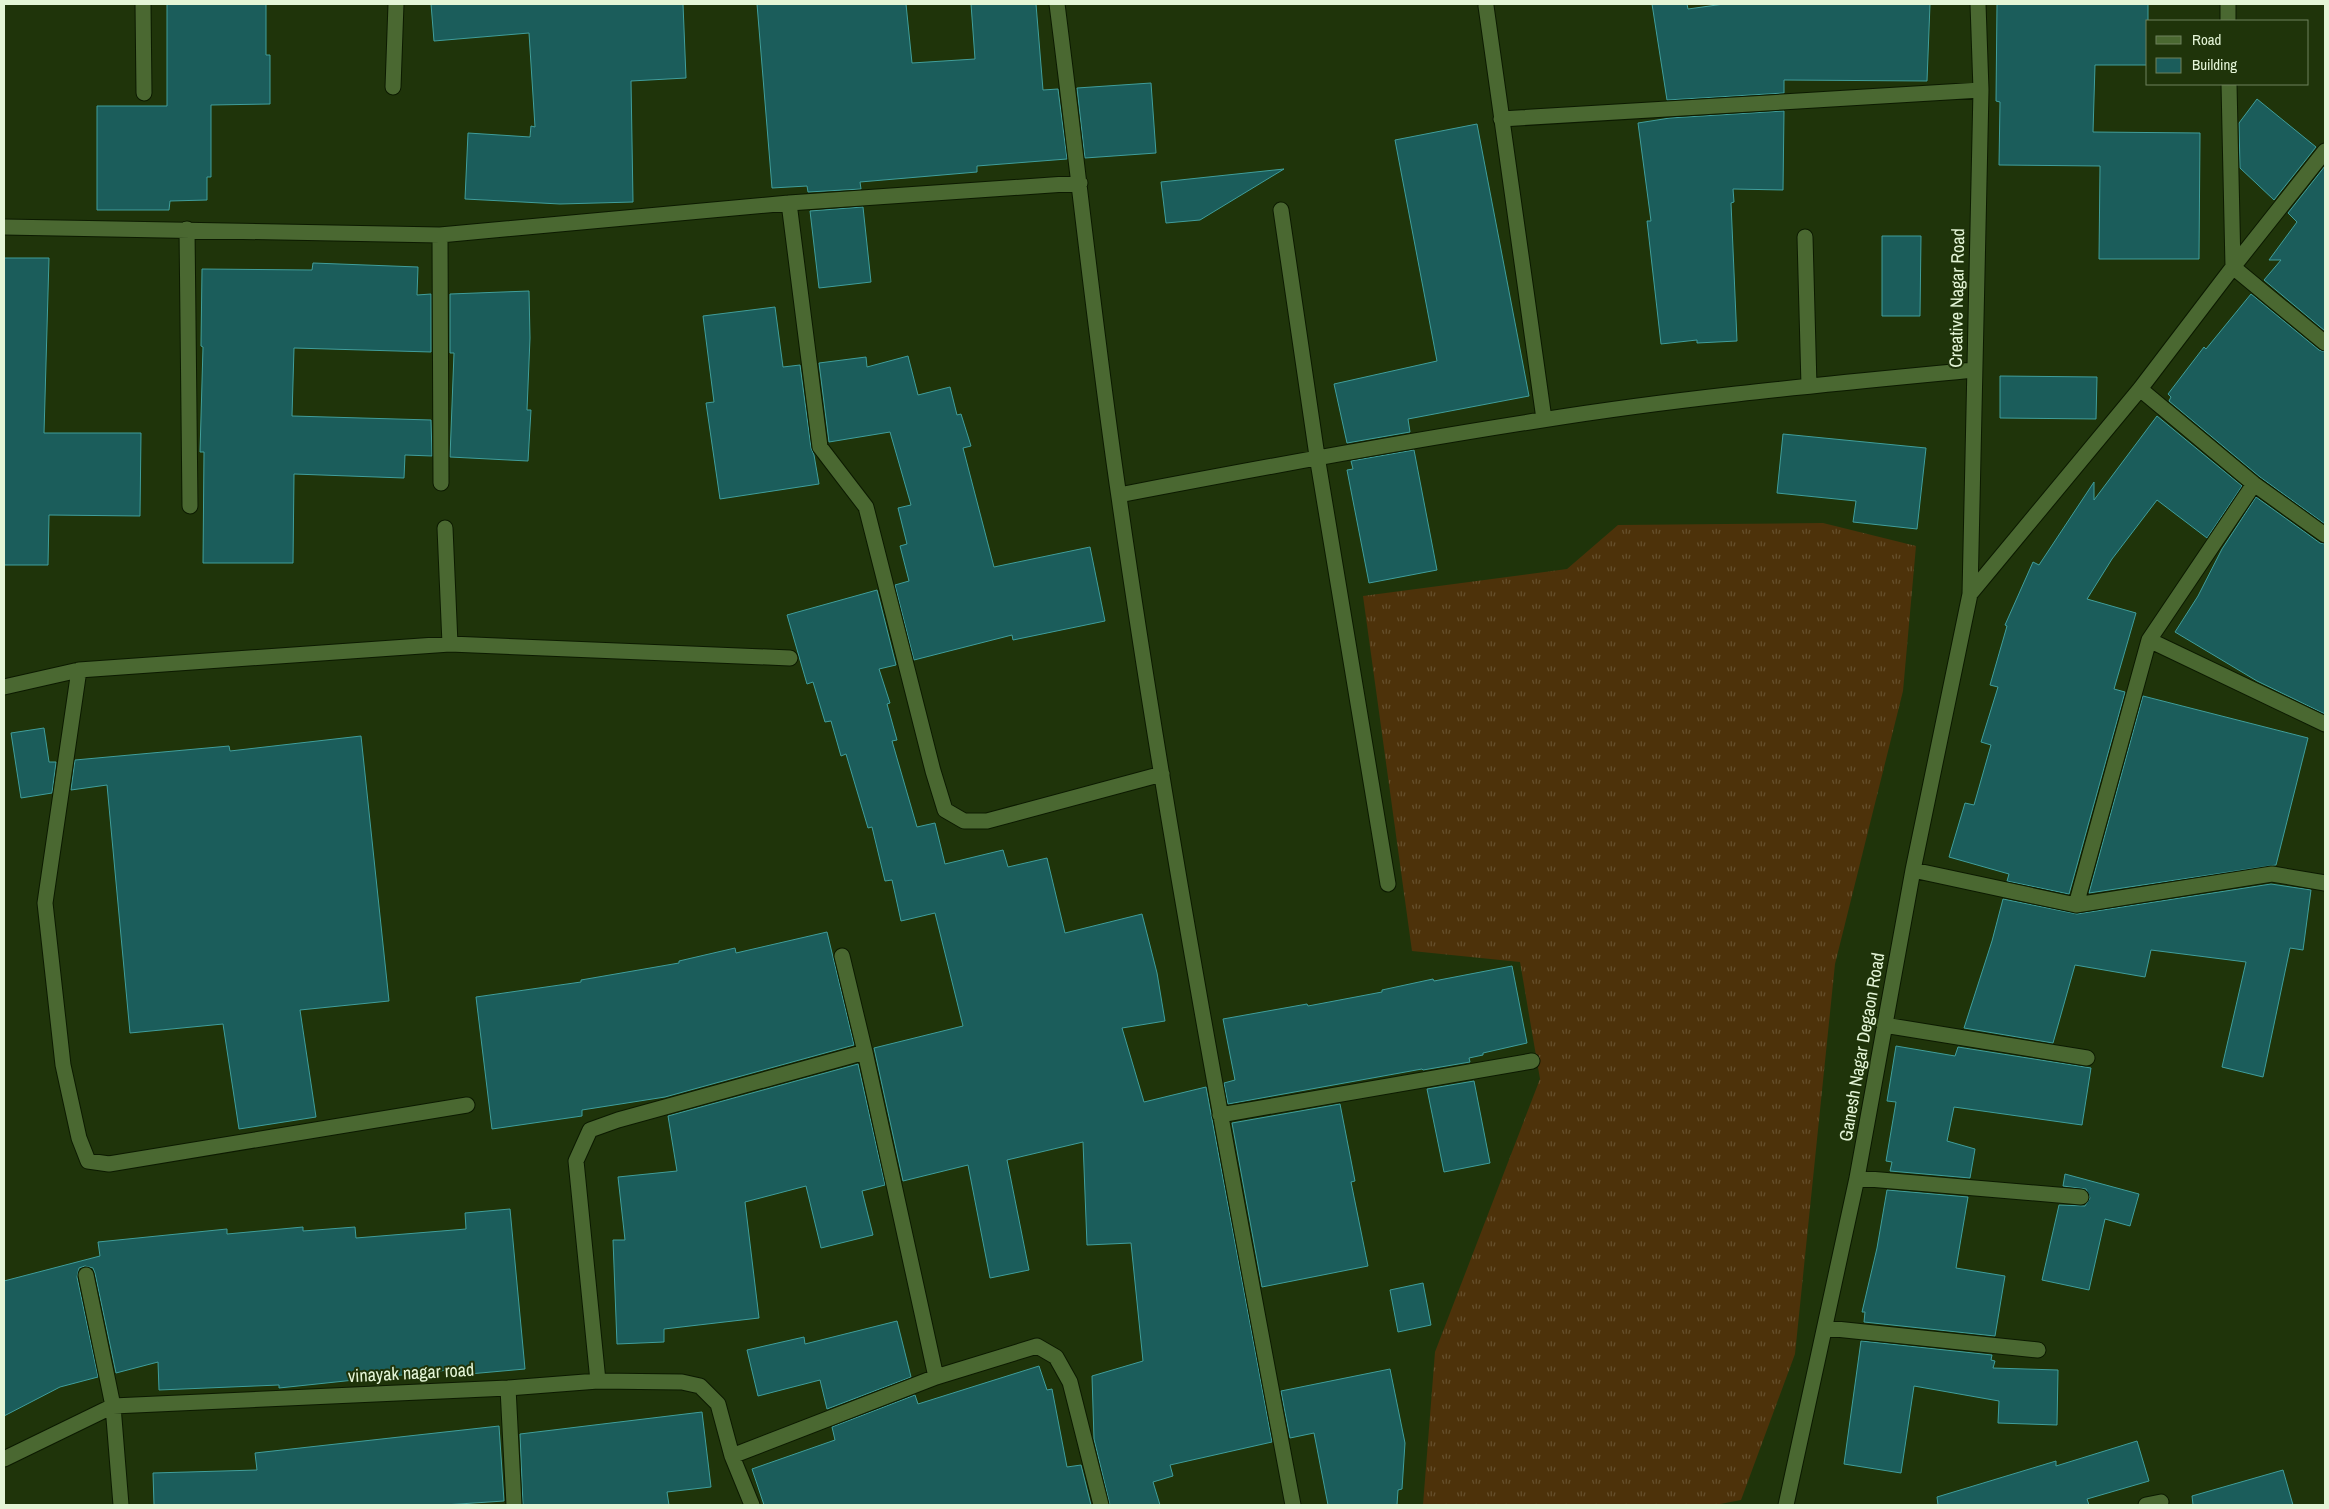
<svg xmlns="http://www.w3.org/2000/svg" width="2329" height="1509" font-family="'Archivo Narrow',sans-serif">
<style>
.grass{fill:url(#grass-tufts)}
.building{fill:#1b5d5b;stroke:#409e9b}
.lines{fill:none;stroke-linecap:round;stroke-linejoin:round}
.minor-casing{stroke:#0c1a01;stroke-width:17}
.minor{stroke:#4a6831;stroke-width:15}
.labels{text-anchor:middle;stroke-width:4;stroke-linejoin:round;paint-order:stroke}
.street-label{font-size:18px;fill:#e4f5d7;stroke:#1f340a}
</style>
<defs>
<pattern id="grass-tufts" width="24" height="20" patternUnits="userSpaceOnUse" patternTransform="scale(1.25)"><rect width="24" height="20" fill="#4d320a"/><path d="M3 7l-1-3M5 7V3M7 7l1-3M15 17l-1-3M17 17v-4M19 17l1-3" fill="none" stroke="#66502d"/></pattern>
</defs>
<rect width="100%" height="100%" fill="#1f340a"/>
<!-- grass -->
<path class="grass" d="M 1823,523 L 1916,546 L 1903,691 L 1835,964 L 1795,1354 L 1741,1500 L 1715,1505 L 1423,1505 L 1435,1352 L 1540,1079 L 1520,962 L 1412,951 L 1363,596 L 1567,569 L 1618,525 Z"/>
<!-- building -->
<path class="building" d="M 167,4 L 266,4 L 266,55 L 270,55 L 270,104 L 211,105 L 211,177 L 207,177 L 207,200 L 170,201 L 169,210 L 97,210 L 97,106 L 167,106 Z
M 431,4 L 683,4 L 686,78 L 631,81 L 633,202 L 560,204 L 465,199 L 468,133 L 530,137 L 531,126 L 535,127 L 529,33 L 434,41 Z
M 757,4 L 906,4 L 912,63 L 975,59 L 971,4 L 1036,4 L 1043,90 L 1058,89 L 1067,159 L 977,166 L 977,172 L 860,182 L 861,189 L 808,192 L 807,186 L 772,188 Z
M 1652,4 L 1687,4 L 1688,9 L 1724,4 L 1930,4 L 1927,81 L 1784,80 L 1784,93 L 1667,100 Z
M 1997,4 L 2148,4 L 2148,65 L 2095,65 L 2093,132 L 2200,133 L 2199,259 L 2099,259 L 2100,166 L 1999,165 L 2000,102 L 1996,101 Z
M 1151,83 L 1156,153 L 1085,158 L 1077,88 Z
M 2257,99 L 2316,147 L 2274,200 L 2240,168 L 2239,123 Z
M 1784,111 L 1783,190 L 1733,189 L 1734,202 L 1731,203 L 1737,341 L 1697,343 L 1697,340 L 1661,344 L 1647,221 L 1651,221 L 1638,123 L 1670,118 Z
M 1477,124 L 1529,396 L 1408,419 L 1410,432 L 1347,443 L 1334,384 L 1437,361 L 1395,140 Z
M 2325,166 L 2325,331 L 2264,280 L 2281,260 L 2269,260 L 2297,222 L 2288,213 Z
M 1284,169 L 1200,220 L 1166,223 L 1161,182 Z
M 863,207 L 871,282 L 819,288 L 810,211 Z
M 1882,236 L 1921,236 L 1920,316 L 1882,316 Z
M 4,258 L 49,258 L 44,433 L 141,433 L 140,516 L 49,515 L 48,565 L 4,565 Z
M 313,263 L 418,267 L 417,295 L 431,294 L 431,352 L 294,348 L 292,416 L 431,420 L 432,456 L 405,455 L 404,478 L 294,474 L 293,563 L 203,563 L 204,452 L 200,452 L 203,347 L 201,346 L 202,269 L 312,270 Z
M 529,291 L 530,338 L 527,410 L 531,410 L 528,461 L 450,457 L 454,353 L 450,353 L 450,294 Z
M 2251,294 L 2319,350 L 2325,352 L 2325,524 L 2260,477 L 2169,401 L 2171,397 L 2168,394 L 2204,347 L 2206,349 Z
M 775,307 L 783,367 L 800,365 L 811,448 L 814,455 L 819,484 L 720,499 L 706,403 L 714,402 L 703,316 Z
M 908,356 L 918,395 L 950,387 L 957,415 L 961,414 L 971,446 L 963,448 L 994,567 L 1090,547 L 1105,621 L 1013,640 L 1012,635 L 914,660 L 895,585 L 909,581 L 900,546 L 907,544 L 898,508 L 911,505 L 890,432 L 829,442 L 819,363 L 866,357 L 867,367 Z
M 2000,376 L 2097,377 L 2096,419 L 2000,418 Z
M 2157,416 L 2242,486 L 2207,538 L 2157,500 L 2112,559 L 2087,599 L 2136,613 L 2114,689 L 2125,692 L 2069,894 L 2007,881 L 2009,874 L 1949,857 L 1965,803 L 1974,805 L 1991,745 L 1981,742 L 1998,687 L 1990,685 L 2007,626 L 2005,625 L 2033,562 L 2039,565 L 2094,482 L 2094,500 Z
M 1783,434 L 1926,448 L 1917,529 L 1853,522 L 1856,501 L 1777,493 Z
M 1414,450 L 1437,570 L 1369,583 L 1347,470 L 1353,469 L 1351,461 Z
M 2256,497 L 2320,543 L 2325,544 L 2325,714 L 2257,681 L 2175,632 L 2198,596 L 2222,549 Z
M 877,590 L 896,665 L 879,669 L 890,703 L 887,704 L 897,740 L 892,741 L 917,827 L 935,823 L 945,864 L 1003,850 L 1008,867 L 1047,858 L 1065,933 L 1142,914 L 1157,973 L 1165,1021 L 1122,1028 L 1144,1102 L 1206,1087 L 1272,1442 L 1170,1465 L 1173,1476 L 1153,1482 L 1160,1505 L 1110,1505 L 1094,1439 L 1092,1376 L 1143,1361 L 1131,1243 L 1087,1245 L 1083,1142 L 1007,1160 L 1029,1270 L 990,1278 L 968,1165 L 903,1181 L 874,1048 L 963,1026 L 935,913 L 901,921 L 892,880 L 885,881 L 872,827 L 868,828 L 846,754 L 841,756 L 831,721 L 825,722 L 813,682 L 807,684 L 787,615 Z
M 2143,696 L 2308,738 L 2276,865 L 2089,893 Z
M 44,728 L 49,762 L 56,762 L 52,793 L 21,798 L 11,733 Z
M 361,736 L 389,1001 L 300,1010 L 316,1117 L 239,1129 L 223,1024 L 130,1033 L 107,785 L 71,790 L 75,760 L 229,746 L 230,751 Z
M 2271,884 L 2311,890 L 2303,950 L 2290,948 L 2263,1077 L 2222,1067 L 2246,962 L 2151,950 L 2145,977 L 2075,965 L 2053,1043 L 1964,1028 L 1992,941 L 2003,899 L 2077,914 Z
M 827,932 L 854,1045 L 665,1097 L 582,1110 L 582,1116 L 492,1129 L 476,997 L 581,982 L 581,980 L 679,963 L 679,961 L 735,948 L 736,953 Z
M 1512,966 L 1527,1043 L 1483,1053 L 1483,1055 L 1469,1058 L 1470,1062 L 1423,1070 L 1422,1069 L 1228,1104 L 1224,1083 L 1235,1080 L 1223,1019 L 1307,1004 L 1308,1006 L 1382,992 L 1382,990 L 1433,979 L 1434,981 Z
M 1896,1046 L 1955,1056 L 1958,1047 L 2091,1068 L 2082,1125 L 1954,1107 L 1947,1141 L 1975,1149 L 1970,1178 L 1890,1171 L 1892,1162 L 1886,1161 L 1896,1102 L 1887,1101 Z
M 858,1064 L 885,1185 L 862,1191 L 873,1235 L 821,1248 L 806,1186 L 745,1202 L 759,1318 L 664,1329 L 664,1342 L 617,1344 L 613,1240 L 625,1240 L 618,1177 L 677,1171 L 668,1116 Z
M 1474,1081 L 1490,1163 L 1444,1172 L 1427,1089 Z
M 1340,1104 L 1355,1181 L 1351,1182 L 1368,1266 L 1262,1287 L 1232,1123 Z
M 2065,1174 L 2139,1194 L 2130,1226 L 2105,1219 L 2089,1290 L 2042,1280 L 2059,1205 L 2085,1206 L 2090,1198 L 2086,1189 L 2063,1186 Z
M 1887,1190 L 1968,1197 L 1956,1268 L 2005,1276 L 1995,1336 L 1864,1322 L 1865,1312 L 1862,1312 L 1877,1248 Z
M 510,1209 L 525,1369 L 469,1374 L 468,1368 L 279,1388 L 279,1385 L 159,1390 L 158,1362 L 116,1373 L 95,1273 L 93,1268 L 85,1266 L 79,1268 L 77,1277 L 98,1377 L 60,1387 L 4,1416 L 4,1281 L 100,1256 L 98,1242 L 227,1229 L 227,1234 L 303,1227 L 303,1231 L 355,1227 L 356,1238 L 466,1229 L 465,1213 Z
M 1423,1283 L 1431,1325 L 1398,1332 L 1390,1290 Z
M 897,1321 L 911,1377 L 827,1409 L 820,1380 L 758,1396 L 747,1350 L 804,1337 L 805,1344 Z
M 1861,1341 L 1992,1355 L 1991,1360 L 1995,1361 L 1993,1368 L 2058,1370 L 2057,1425 L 1998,1423 L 1999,1401 L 1914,1386 L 1901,1473 L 1844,1464 Z
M 1039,1366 L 1047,1390 L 1052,1389 L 1067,1467 L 1081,1465 L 1091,1505 L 764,1505 L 752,1469 L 835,1440 L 832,1427 L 915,1395 L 918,1404 Z
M 1390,1369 L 1405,1443 L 1402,1489 L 1398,1490 L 1397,1505 L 1328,1505 L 1314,1433 L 1290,1438 L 1281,1391 Z
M 702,1412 L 711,1487 L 667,1492 L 669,1505 L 523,1505 L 520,1434 Z
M 499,1426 L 504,1501 L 444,1505 L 154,1505 L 153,1473 L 257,1470 L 255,1453 Z
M 2137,1441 L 2149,1481 L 2087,1499 L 2089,1505 L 1938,1505 L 1937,1497 L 2056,1461 L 2056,1466 Z
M 2283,1470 L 2293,1505 L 2193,1505 L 2192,1496 Z"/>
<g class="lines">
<defs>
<path id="minor" d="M 143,4 L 144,93
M 1057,4 C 1078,168 1095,333 1119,497 C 1167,834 1230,1170 1293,1505
M 2228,4 L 2228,21
M 1486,6 L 1544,419
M 2229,84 L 2233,267 L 2325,343
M 393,87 L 396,4
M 1501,119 L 1981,90
M 789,203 L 820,447 L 866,507 L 933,771 L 945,810 L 964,821 L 987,821 L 1162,774
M 1281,210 L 1317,456 L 1388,884
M 4,227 L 440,235 L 789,203 L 1080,183
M 187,229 L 190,506
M 440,235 L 441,483
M 1805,237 L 1809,386
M 2140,389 L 2254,484 L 2325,535
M 1119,495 C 1259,468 1400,442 1542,420 C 1685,397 1830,384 1974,370
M 445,528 L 450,644
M 1970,594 L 2140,389 L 2233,267 L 2325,151
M 2149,640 L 2325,724
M 79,670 L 45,903 L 63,1065 L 79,1138 L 88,1161 L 109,1164 L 467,1105
M 4,687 L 79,670 L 450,644 L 790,658
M 1913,870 L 2076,905 L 2272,874 L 2325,883
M 2076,905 L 2149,640 L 2254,484
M 842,956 L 865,1052 L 936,1377
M 1884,1025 L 2087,1058
M 1220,1115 L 1532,1061
M 1857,1178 L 2081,1197
M 86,1275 L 113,1406 L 121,1505
M 1826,1328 L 2038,1350
M 598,1381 L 576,1161 L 590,1130 L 618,1120 L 865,1052
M 508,1388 L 514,1505
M 732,1456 L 936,1377 L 1037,1346 L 1056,1357 L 1070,1382 L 1101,1505
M 4,1459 L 113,1406 L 508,1388 L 598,1381 L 682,1382 L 700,1386 L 718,1404 L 732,1456 L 752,1505
M 1786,1505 L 1857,1178 L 1913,870 L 1970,594 L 1981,90 L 1978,4
M 2146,1505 L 2161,1502"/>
</defs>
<!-- minor casing -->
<use href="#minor" class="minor-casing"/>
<!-- minor -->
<use href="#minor" class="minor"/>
</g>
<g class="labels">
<!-- street labels -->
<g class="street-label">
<text transform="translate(1957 298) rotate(-89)" y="6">Creative Nagar Road</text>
<text transform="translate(1862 1047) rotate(-80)" y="6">Ganesh Nagar Degaon Road</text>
<text transform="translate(411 1373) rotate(-3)" y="6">vinayak nagar road</text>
</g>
</g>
<!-- border -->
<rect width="2329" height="1509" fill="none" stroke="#e4f5d7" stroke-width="10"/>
<!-- legend -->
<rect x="2146" y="20" width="162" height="65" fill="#1f340a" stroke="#6e815c"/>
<rect x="2156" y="36" width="25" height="8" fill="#4a6831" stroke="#6e815c"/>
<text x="2192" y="45" font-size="15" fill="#e4f5d7">Road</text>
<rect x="2156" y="58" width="25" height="15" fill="#1b5d5b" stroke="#6e815c"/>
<text x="2192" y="70" font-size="15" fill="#e4f5d7">Building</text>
</svg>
